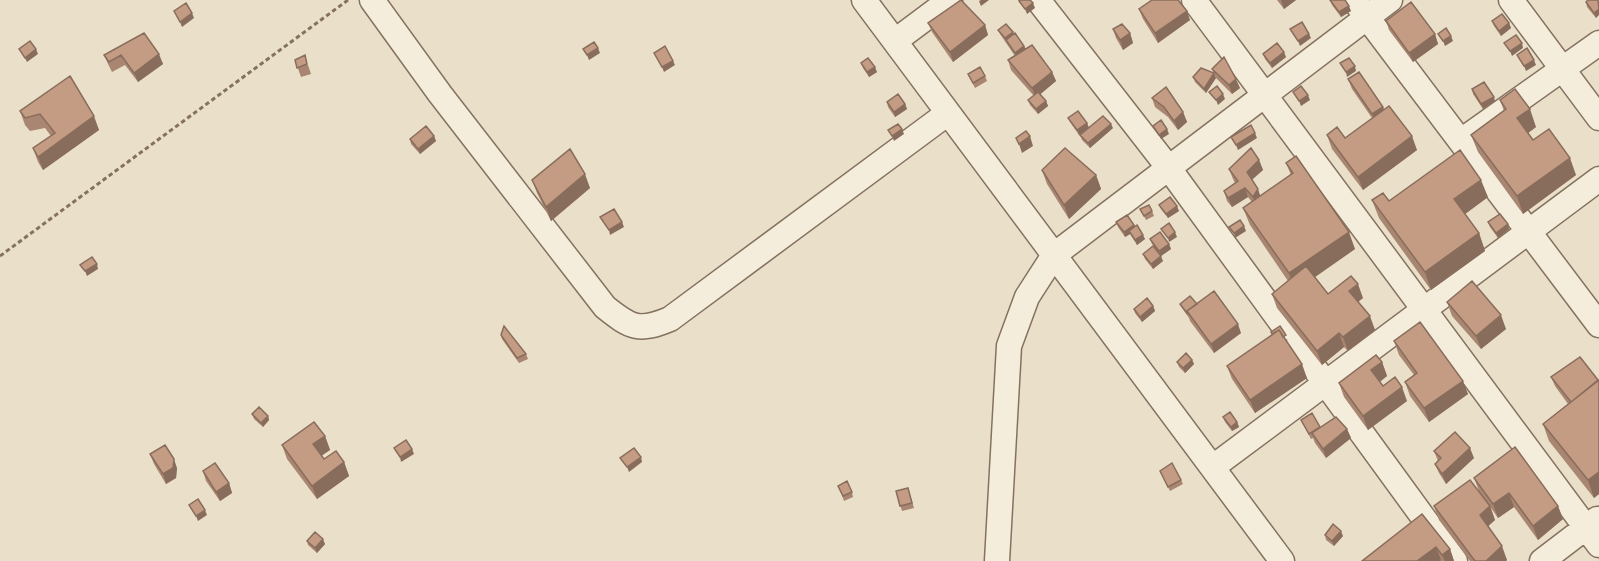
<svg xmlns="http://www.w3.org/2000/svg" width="1599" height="561" font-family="Bitter,serif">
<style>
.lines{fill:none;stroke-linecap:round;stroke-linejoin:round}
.minor-casing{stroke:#84725f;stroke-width:27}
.path{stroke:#84725f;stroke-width:3;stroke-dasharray:4.5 3;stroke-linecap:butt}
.minor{stroke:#f5eddb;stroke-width:24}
.wall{fill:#a98671}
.shaded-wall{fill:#896d5c}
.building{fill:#c49c83;stroke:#896d5c;stroke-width:1.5}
</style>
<rect width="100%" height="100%" fill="#eadfc9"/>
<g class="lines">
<defs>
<path id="minor" d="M 372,0 L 440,94 L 605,307 C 631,328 639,332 670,319 L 948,113
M 864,0 L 1282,561
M 1038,0 L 1168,167 L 1455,561
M 1194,0 L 1599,545
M 1354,0 L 1599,325
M 1511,0 L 1599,118
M 895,41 L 950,0
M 1461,141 L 1599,43
M 1213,467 L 1599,179
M 997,561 L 1009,346 L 1027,297 L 1054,255 L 1390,0
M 1542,561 L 1597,519"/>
</defs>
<!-- minor casing -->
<use href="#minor" class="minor-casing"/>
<!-- path -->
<path class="path" d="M 0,256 L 348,0"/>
<!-- minor -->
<use href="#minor" class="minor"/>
</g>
<!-- wall -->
<path class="wall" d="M 1277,0 L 1296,0 L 1284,9 Z
M 1330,0 L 1351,11 L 1341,17 L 1332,5 Z
M 1598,0 L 1596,18 L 1587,7 L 1586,2 Z
M 1139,9 L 1190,20 L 1158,43 L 1143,19 Z
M 1386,21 L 1435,34 L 1438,44 L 1413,62 L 1389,30 Z
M 1492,21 L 1509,23 L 1511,28 L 1501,36 L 1494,26 Z
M 928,23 L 985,25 L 988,35 L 953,62 L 932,32 Z
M 1113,29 L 1130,33 L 1133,43 L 1123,50 L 1116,38 Z
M 998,30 L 1013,32 L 1026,49 L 1052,72 L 1056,81 L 1040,94 L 1046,101 L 1048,106 L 1038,114 L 1030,105 L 1028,100 L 1034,96 L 1011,70 L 1008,60 L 1015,56 L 1000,34 Z
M 144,33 L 163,64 L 138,82 L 125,65 L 112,72 L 108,64 L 104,55 Z
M 1263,54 L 1286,57 L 1272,68 L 1265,59 Z
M 295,60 L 308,65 L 311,74 L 301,77 Z
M 861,63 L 877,72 L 869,77 L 863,68 Z
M 1212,69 L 1240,88 L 1232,94 L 1216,78 Z
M 968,74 L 985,76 L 987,81 L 975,88 Z
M 70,76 L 99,130 L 43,170 L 38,162 L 33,148 L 51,136 L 45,128 L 30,131 L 25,125 L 20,111 Z
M 1193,77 L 1216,78 L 1206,93 L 1195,82 Z
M 1348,79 L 1383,107 L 1384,110 L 1417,150 L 1363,190 L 1332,149 L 1327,135 L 1345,138 L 1372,118 L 1352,89 Z
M 1472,89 L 1495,101 L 1483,109 L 1473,94 Z
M 1152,98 L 1183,112 L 1187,122 L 1178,130 L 1168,117 L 1155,107 Z
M 1500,100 L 1536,127 L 1528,133 L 1533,140 L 1576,175 L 1523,214 L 1478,152 L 1471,135 L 1504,111 Z
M 887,102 L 905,104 L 907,109 L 895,117 L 888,107 Z
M 1068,118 L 1087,123 L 1089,128 L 1079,135 L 1070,122 Z
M 1113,128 L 1090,148 L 1082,140 L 1080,135 Z
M 434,136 L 436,141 L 420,154 L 411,144 L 410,139 Z
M 1259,160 L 1263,170 L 1252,180 L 1260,196 L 1291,175 L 1286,163 L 1355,249 L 1315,277 L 1328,294 L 1363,298 L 1358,302 L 1375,330 L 1348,351 L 1344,347 L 1322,365 L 1277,308 L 1272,294 L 1288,281 L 1250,225 L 1243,208 L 1252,202 L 1248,197 L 1232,207 L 1227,201 L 1224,191 L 1235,183 L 1233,179 L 1229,169 Z
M 1042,170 L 1096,175 L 1101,189 L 1069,219 L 1047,184 Z
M 532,180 L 590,188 L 551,221 L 537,193 Z
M 1488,197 L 1465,214 L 1479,233 L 1485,251 L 1431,290 L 1379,218 L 1372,200 L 1389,201 Z
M 1159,205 L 1179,211 L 1168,218 L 1161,209 Z
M 1140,209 L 1152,211 L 1154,216 L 1146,220 Z
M 1116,222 L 1134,225 L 1145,239 L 1137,245 L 1130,234 L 1125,237 L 1118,227 Z
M 1488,222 L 1508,224 L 1509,229 L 1498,238 L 1490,227 Z
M 1150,239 L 1169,244 L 1171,249 L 1161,256 L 1152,244 Z
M 1143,254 L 1163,261 L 1153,269 L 1145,259 Z
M 1447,302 L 1506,329 L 1481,349 L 1452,316 Z
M 1180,304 L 1197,304 L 1241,333 L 1214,353 L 1190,321 L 1189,318 L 1182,308 Z
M 1153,306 L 1155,311 L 1142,322 L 1135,313 L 1134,309 Z
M 1271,332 L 1288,340 L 1286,341 L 1307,378 L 1255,413 L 1232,379 L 1227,366 L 1272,335 Z
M 501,335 L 526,354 L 528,359 L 519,363 L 502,339 Z
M 1394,341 L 1468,394 L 1429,422 L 1410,396 L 1405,382 L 1414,375 L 1399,355 Z
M 1192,360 L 1194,364 L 1185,373 L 1179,367 L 1177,362 Z
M 1382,362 L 1387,376 L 1380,382 L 1383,386 L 1407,401 L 1368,430 L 1344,397 L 1339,383 Z
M 1551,377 L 1599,380 L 1599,494 L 1594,498 L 1549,441 L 1543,424 L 1568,404 L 1555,386 Z
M 252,414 L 268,416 L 269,420 L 263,427 L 254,419 Z
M 1223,417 L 1237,422 L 1239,427 L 1232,431 L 1225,422 Z
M 1301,420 L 1320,427 L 1347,429 L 1351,438 L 1326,458 L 1315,443 L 1313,438 L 1311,439 Z
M 325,436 L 330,450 L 321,456 L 324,459 L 344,462 L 349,476 L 317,499 L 287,459 L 282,445 Z
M 1434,451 L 1474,458 L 1446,484 L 1439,473 L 1435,464 L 1438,461 Z
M 150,454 L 177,468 L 176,478 L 166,484 L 154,464 Z
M 203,471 L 229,483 L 232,493 L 220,501 L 206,481 Z
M 1160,471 L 1181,480 L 1183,484 L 1170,491 Z
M 1474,478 L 1558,506 L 1563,519 L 1538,540 L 1514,507 L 1498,518 L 1479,491 Z
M 908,488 L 914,508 L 902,511 L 896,491 Z
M 840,490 L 852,492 L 853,497 L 844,501 Z
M 1434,506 L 1490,506 L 1495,520 L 1488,526 L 1507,560 L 1506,561 L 1470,561 L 1439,520 Z
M 1422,514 L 1450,549 L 1454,561 L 1362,561 Z
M 1325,535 L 1343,536 L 1334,546 L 1326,540 Z
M 307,541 L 325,544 L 317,553 L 308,545 Z"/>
<!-- shaded-wall -->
<path class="shaded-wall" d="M 981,0 L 989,0 L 981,6 L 979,1 Z
M 1281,0 L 1296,0 L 1284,9 Z
M 1033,3 L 1035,8 L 1027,14 L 1025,9 Z
M 1349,6 L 1351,11 L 1341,17 L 1339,12 Z
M 1599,9 L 1599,15 L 1596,18 L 1594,13 Z
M 1187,11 L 1190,20 L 1158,43 L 1155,33 Z
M 192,13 L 194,18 L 182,27 L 180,22 Z
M 1509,23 L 1511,28 L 1501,36 L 1499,31 Z
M 985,25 L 988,35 L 953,62 L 950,52 Z
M 1013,32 L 1014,37 L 1006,40 L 1005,38 Z
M 1130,33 L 1133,43 L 1123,50 L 1120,40 Z
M 1309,34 L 1311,38 L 1300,46 L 1298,41 Z
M 1435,34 L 1438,44 L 1413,62 L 1409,53 Z
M 1451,36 L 1453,41 L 1445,46 L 1443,41 Z
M 1522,43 L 1523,48 L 1512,56 L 1510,51 Z
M 1024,46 L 1026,50 L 1017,57 L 1015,53 Z
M 598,48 L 600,53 L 589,60 L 587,55 Z
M 36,49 L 38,54 L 27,62 L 25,58 Z
M 1284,52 L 1286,57 L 1272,68 L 1270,63 Z
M 159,54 L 163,64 L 138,82 L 134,73 Z
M 1534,60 L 1536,65 L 1526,71 L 1524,66 Z
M 673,61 L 675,65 L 664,72 L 662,67 Z
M 1355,66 L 1356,71 L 1347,77 L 1346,72 Z
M 875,67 L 877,72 L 869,77 L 867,72 Z
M 1052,72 L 1056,81 L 1036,98 L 1032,88 Z
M 1214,73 L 1216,78 L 1206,93 L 1204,89 Z
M 1236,79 L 1240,88 L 1232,94 L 1229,85 Z
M 1223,94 L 1225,99 L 1218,105 L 1216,100 Z
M 1308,95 L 1310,100 L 1301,106 L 1299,101 Z
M 1494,97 L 1495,101 L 1483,109 L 1481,104 Z
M 1046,101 L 1048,106 L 1038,114 L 1036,109 Z
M 905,104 L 907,109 L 895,117 L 894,112 Z
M 1383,107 L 1386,116 L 1376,124 L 1372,114 Z
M 1530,109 L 1536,127 L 1524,136 L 1517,118 Z
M 1183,112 L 1187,122 L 1178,130 L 1174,121 Z
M 94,116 L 99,130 L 43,170 L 38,157 Z
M 1087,123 L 1089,128 L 1079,135 L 1077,130 Z
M 1111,124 L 1113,128 L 1090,148 L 1088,143 Z
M 902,129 L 904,134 L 894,141 L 892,136 Z
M 1167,129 L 1169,134 L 1161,139 L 1159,135 Z
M 1255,133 L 1257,138 L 1238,150 L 1236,145 Z
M 434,136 L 436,141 L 420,154 L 418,149 Z
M 1030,136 L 1033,146 L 1022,153 L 1019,144 Z
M 1412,136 L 1417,150 L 1363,190 L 1358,177 Z
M 1570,158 L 1576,175 L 1523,214 L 1517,196 Z
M 1259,160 L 1263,170 L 1250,181 L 1247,172 Z
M 585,174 L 590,188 L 551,221 L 546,207 Z
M 1096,175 L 1101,189 L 1069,219 L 1064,205 Z
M 1481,180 L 1488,197 L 1461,217 L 1454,199 Z
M 1245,188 L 1248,197 L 1232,207 L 1228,198 Z
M 1258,189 L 1261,198 L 1256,206 L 1253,197 Z
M 1177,206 L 1179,211 L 1168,218 L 1166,214 Z
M 622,222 L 624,227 L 610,235 L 609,230 Z
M 1508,224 L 1509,229 L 1498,238 L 1496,233 Z
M 1134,225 L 1136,230 L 1129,231 L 1130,234 L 1125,237 L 1124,232 Z
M 1244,226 L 1246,231 L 1235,238 L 1234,233 Z
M 1175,232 L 1177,237 L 1169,242 L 1168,238 Z
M 1349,232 L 1355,249 L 1295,291 L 1289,273 Z
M 1479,233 L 1485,251 L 1431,290 L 1425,272 Z
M 1143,235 L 1145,239 L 1137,245 L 1135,240 Z
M 1169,244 L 1171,249 L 1161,256 L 1159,251 Z
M 1161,256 L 1163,261 L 1153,269 L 1151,264 Z
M 97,264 L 98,269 L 87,276 L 85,271 Z
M 1358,284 L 1363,298 L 1354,305 L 1349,291 Z
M 1153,306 L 1155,311 L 1142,322 L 1140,317 Z
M 1501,315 L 1506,329 L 1481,349 L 1476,336 Z
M 1370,316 L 1375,330 L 1348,351 L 1343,337 Z
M 1238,324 L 1241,333 L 1214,353 L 1211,344 Z
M 1339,333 L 1344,347 L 1322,365 L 1317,351 Z
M 1192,360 L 1194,364 L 1185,373 L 1183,368 Z
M 1382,362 L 1387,376 L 1376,384 L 1371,370 Z
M 1302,364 L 1307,378 L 1255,413 L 1250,400 Z
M 1463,381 L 1468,394 L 1429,422 L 1424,408 Z
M 1402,387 L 1407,401 L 1368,430 L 1363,416 Z
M 268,416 L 269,420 L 263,427 L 261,423 Z
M 1237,422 L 1239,427 L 1232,431 L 1231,427 Z
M 1347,429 L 1351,438 L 1326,458 L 1323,449 Z
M 325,436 L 330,450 L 318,458 L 313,444 Z
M 1470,448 L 1474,458 L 1446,484 L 1442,474 Z
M 412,449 L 414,454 L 401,462 L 400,457 Z
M 641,457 L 642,462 L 629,472 L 627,467 Z
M 174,459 L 177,468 L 176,478 L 166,484 L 163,474 Z
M 344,462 L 349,476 L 317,499 L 312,486 Z
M 1599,472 L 1599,494 L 1594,498 L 1588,480 Z
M 229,483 L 232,493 L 220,501 L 216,492 Z
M 1509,493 L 1514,507 L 1498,518 L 1493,504 Z
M 1490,506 L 1495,520 L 1485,529 L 1480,515 Z
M 1558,506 L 1563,519 L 1538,540 L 1533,526 Z
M 205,510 L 207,515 L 198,521 L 196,516 Z
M 1341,531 L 1343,536 L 1334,546 L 1332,541 Z
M 323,539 L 325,544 L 317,553 L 315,548 Z
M 1502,546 L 1507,560 L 1506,561 L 1486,561 Z
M 1436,547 L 1441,560 L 1440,561 L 1417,561 Z
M 1450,549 L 1454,561 L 1445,561 L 1442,555 Z"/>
<!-- building -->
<path class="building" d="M 961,0 L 985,25 L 950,52 L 928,23 Z
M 1019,0 L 1030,0 L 1033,3 L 1025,9 L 1019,1 Z
M 1152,0 L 1178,0 L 1187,11 L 1155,33 L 1139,9 Z
M 1330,0 L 1345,0 L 1349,6 L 1339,12 Z
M 1588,0 L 1598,0 L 1599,9 L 1594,13 L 1586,2 Z
M 1411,2 L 1435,34 L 1409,53 L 1386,21 Z
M 186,3 L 192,13 L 180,22 L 174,11 Z
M 1502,14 L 1509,23 L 1499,31 L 1492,21 Z
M 1302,22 L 1309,34 L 1298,41 L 1290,29 Z
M 1006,24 L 1013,32 L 1005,38 L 998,30 Z
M 1122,24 L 1130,33 L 1120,40 L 1113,29 Z
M 1446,28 L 1451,36 L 1443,41 L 1438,34 Z
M 144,33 L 159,54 L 134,73 L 121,55 L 109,62 L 104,55 Z
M 1015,33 L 1024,46 L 1015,53 L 1006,40 Z
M 1516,35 L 1522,43 L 1510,51 L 1504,43 Z
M 30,41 L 36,49 L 25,58 L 19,49 Z
M 594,42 L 598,48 L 587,55 L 583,49 Z
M 1277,43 L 1284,52 L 1270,63 L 1263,54 Z
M 1032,45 L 1052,72 L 1032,88 L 1008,60 Z
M 665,46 L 673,61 L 662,67 L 654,53 Z
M 1527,48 L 1534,60 L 1524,66 L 1517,55 Z
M 305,55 L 307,64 L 297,68 L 295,60 Z
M 1224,57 L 1236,79 L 1229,85 L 1212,69 Z
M 868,58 L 875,67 L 867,72 L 861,63 Z
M 1349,58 L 1355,66 L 1346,72 L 1340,63 Z
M 980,67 L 985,76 L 973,83 L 968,74 Z
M 1201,68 L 1214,73 L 1204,89 L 1193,77 Z
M 1359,72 L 1383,107 L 1372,114 L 1348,79 Z
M 70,76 L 94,116 L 38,157 L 33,148 L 55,133 L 40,114 L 25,118 L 20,111 Z
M 1484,82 L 1494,97 L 1481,104 L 1472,89 Z
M 1217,86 L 1223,94 L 1216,100 L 1209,92 Z
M 1301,86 L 1308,95 L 1299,101 L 1293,92 Z
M 1166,87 L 1183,112 L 1174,121 L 1164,107 L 1152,98 Z
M 1515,89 L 1530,109 L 1517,118 L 1533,140 L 1549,129 L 1570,158 L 1517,196 L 1471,135 L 1506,109 L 1500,100 Z
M 1038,92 L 1046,101 L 1036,109 L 1028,100 Z
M 898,94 L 905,104 L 894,112 L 887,102 Z
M 1389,106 L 1412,136 L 1358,177 L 1327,135 L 1337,127 L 1345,138 Z
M 1078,111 L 1087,123 L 1077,130 L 1068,118 Z
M 1103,116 L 1111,124 L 1088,143 L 1080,135 Z
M 1161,120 L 1167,129 L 1159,135 L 1153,126 Z
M 898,124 L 902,129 L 892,136 L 888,130 Z
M 1251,125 L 1255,133 L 1236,145 L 1231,137 Z
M 426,126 L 434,136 L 418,149 L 410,139 Z
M 1026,131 L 1030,136 L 1019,144 L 1016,138 Z
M 1065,148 L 1096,175 L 1064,205 L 1042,170 Z
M 1251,148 L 1259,160 L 1247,172 L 1258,189 L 1253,197 L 1245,188 L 1228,198 L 1224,191 L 1238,181 L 1229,169 Z
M 570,149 L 585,174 L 546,207 L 532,180 Z
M 1460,150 L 1481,180 L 1454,199 L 1479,233 L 1425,272 L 1372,200 L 1383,193 L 1389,201 Z
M 1296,156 L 1349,232 L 1289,273 L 1243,208 L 1293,173 L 1286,163 Z
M 1170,197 L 1177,206 L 1166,214 L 1159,205 Z
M 1149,205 L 1152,211 L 1144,216 L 1140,209 Z
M 614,209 L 622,222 L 609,230 L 600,217 Z
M 1500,214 L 1508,224 L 1496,233 L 1488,222 Z
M 1127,215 L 1134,225 L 1124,232 L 1116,222 Z
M 1240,220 L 1244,226 L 1234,233 L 1229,227 Z
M 1169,223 L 1175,232 L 1168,238 L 1161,229 Z
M 1137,225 L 1143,235 L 1135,240 L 1129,231 Z
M 1160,232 L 1169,244 L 1159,251 L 1150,239 Z
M 1153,246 L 1161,256 L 1151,264 L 1143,254 Z
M 92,257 L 97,264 L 85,271 L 80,265 Z
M 1306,266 L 1328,294 L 1351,276 L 1358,284 L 1349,291 L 1370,316 L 1343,337 L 1339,333 L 1317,351 L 1272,294 Z
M 1472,281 L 1501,315 L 1476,336 L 1447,302 Z
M 1214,291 L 1238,324 L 1211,344 L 1187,311 Z
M 1190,296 L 1197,304 L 1187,311 L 1187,313 L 1180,304 Z
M 1147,298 L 1153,306 L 1140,317 L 1134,309 Z
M 1420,322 L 1463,381 L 1424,408 L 1405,382 L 1417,373 L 1394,341 Z
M 504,326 L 526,354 L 517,358 L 501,335 Z
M 1280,326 L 1286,335 L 1283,337 L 1279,330 L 1272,334 L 1271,332 Z
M 1279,330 L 1302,364 L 1250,400 L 1227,366 Z
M 1186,353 L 1192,360 L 1183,368 L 1177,362 Z
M 1376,355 L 1382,362 L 1371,370 L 1383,386 L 1395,377 L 1402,387 L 1363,416 L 1339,383 Z
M 1580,357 L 1598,380 L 1571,402 L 1551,377 Z
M 1599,380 L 1599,472 L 1588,480 L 1543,424 Z
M 259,407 L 268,416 L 261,423 L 252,414 Z
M 1230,412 L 1237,422 L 1231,427 L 1223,417 Z
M 1312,413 L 1320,427 L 1309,434 L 1301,420 Z
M 1336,417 L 1347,429 L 1323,449 L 1312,433 Z
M 314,422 L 325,436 L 313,444 L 324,459 L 336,451 L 344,462 L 312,486 L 282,445 Z
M 1455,432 L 1470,448 L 1442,474 L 1435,464 L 1441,458 L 1434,451 Z
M 406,440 L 412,449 L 400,457 L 394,448 Z
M 165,445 L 174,459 L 173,468 L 163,474 L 150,454 Z
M 1515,447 L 1558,506 L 1533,526 L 1509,493 L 1493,504 L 1474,478 Z
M 634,448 L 641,457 L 627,467 L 620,458 Z
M 215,463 L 229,483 L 216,492 L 203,471 Z
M 1172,463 L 1181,480 L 1168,487 L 1160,471 Z
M 1470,480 L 1490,506 L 1480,515 L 1502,546 L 1486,561 L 1475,561 L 1434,506 Z
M 847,481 L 852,492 L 843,496 L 838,486 Z
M 908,488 L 912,503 L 900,506 L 896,491 Z
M 198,499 L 205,510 L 196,516 L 189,505 Z
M 1422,514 L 1450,549 L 1442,555 L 1436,547 L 1417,561 L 1362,561 Z
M 1333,524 L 1341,531 L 1332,541 L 1325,535 Z
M 315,532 L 323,539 L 315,548 L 307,541 Z"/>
</svg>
